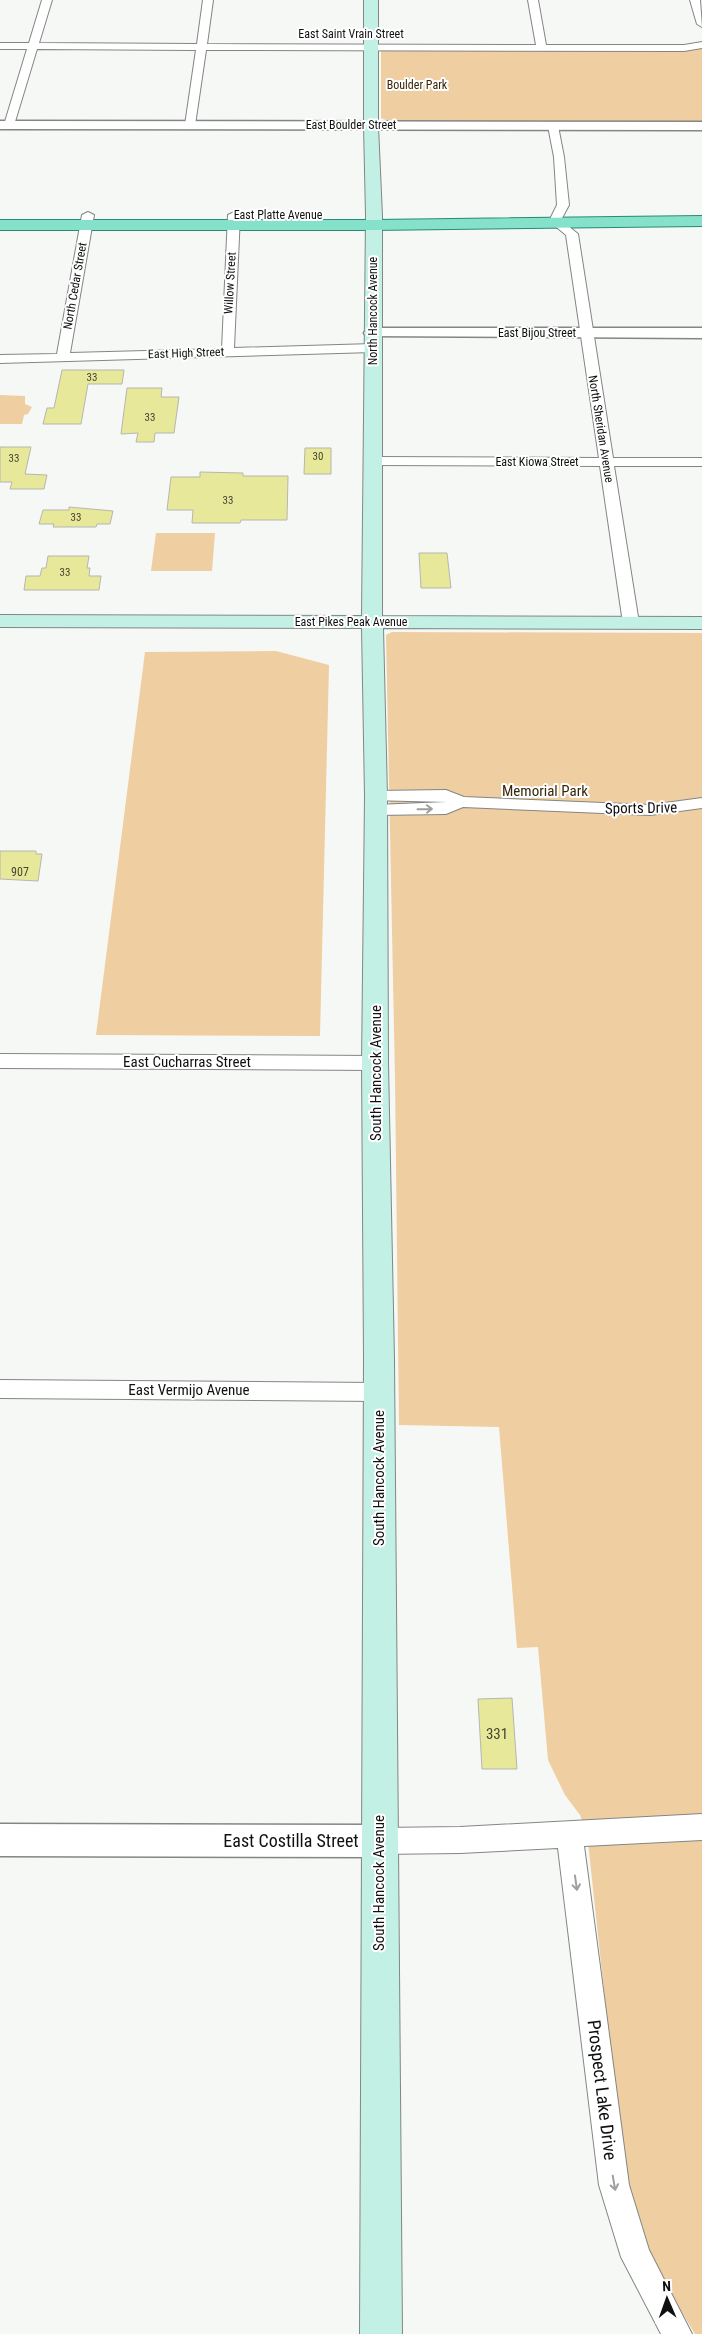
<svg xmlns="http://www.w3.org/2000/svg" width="702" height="2334" font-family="'Roboto Condensed',sans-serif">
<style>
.green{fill:#efcea1}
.building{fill:#e8e89a;stroke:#b6b6b2}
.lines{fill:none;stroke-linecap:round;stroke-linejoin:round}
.minor-casing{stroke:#838683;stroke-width:2}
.tertiary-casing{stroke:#838683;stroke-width:3}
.secondary-casing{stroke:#838683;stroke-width:2}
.primary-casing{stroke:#288b72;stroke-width:2}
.minor{fill:#fff;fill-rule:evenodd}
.tertiary{fill:#fff;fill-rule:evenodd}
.secondary{fill:#c3f0e5;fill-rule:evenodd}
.primary{fill:#86e1cb;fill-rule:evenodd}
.oneway{stroke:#9f9f9f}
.labels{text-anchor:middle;stroke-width:4;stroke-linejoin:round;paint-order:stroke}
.far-number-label{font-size:11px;fill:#454632}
.far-street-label{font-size:12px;fill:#0f100f;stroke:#fff}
.far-park-label{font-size:12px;fill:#382608;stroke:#fff}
.number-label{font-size:12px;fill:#454632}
.park-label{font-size:15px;fill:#382608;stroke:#fff}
.street-label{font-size:15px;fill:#0f100f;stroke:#fff}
.near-number-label{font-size:15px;fill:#454632}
.near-street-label{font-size:18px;fill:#0f100f;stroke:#fff}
</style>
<rect width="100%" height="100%" fill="#f5f8f4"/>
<!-- green -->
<path class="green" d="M 702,48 L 702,121 L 388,121 L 381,118 L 381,50 L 686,51 Z
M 0,395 L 25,396 L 25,404 L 32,407 L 28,414 L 24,415 L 22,424 L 0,424 Z
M 156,533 L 215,533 L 212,571 L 151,571 Z
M 392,632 L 702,633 L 702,2334 L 695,2334 L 655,2268 L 630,2195 L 612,2065 L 587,1833 L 580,1815 L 565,1795 L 548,1760 L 538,1647 L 517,1648 L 499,1427 L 399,1425 L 395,1077 L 386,635 Z
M 276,651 L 329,665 L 320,1036 L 96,1035 L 145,652 Z"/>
<!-- building -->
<path class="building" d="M 62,370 L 124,370 L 122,384 L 88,384 L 81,424 L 43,424 L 47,408 L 54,408 Z
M 127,388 L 162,388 L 161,397 L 179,397 L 174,433 L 155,433 L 154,442 L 136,442 L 138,433 L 121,434 Z
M 0,447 L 31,447 L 25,474 L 47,475 L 44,489 L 10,489 L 12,482 L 0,482 Z
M 305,448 L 331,448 L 331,474 L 304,474 Z
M 200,472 L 243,473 L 243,476 L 288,476 L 287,520 L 241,520 L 240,523 L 192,523 L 193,510 L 167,510 L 171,477 L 200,477 Z
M 69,507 L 113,511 L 110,524 L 97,524 L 96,527 L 53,527 L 54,524 L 39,524 L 43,510 L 69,510 Z
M 419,553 L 447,553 L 451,588 L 421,588 Z
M 48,556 L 89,556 L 87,568 L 90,568 L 89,576 L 101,576 L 99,590 L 24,590 L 26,576 L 40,576 L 42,568 L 46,568 Z
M 0,851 L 36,851 L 36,854 L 42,854 L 38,881 L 0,879 Z
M 512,1698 L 517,1769 L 482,1769 L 478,1699 Z"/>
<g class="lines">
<defs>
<path id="minor" d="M 42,0 L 52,0 L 39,43 L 197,44 L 203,0 L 213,0 L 207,44 L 536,45 L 528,0 L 538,0 L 546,45 L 684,45 L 702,42 L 702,48 L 684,51 L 206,50 L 195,125 L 190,128 L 185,125 L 196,50 L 37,49 L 14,125 L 13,127 L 5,127 L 4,125 L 27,49 L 0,49 L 0,43 L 29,43 Z
M 690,0 L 700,0 L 702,27 L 697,24 Z
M 553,123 L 558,126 L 564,157 L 569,205 L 561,220 L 578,234 L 613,458 L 702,458 L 702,466 L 614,466 L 639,623 L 631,628 L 623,623 L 600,466 L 373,465 L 366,461 L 373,457 L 599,458 L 566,235 L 549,221 L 557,205 L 554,157 L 548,126 Z
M 88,212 L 94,215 L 70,353 L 222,349 L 228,215 L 234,212 L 240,215 L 234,348 L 373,344 L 379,348 L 373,352 L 0,363 L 0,355 L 57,354 L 82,215 Z
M 446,790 L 464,797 L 650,805 L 702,798 L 702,808 L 650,815 L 463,807 L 446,814 L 376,815 L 370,814 L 368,810 L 370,806 L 376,805 L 447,802 L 370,800 L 368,796 L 370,792 L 376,791 Z
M 0,1054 L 375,1056 L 382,1058 L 385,1063 L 382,1068 L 375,1070 L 0,1068 Z
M 0,1380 L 379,1383 L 387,1386 L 390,1392 L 387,1398 L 379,1401 L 0,1398 Z
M 702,1814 L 702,1840 L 584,1846 L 629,2185 L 649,2250 L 692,2334 L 661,2334 L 621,2257 L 599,2185 L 558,1848 L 460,1853 L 378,1854 L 369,1850 L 365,1841 L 369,1832 L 378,1828 L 460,1827 Z"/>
<path id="tertiary" d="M 0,121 L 702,122 L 702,130 L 0,129 Z
M 372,328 L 702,328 L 702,338 L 366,336 L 364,333 L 366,330 Z
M 0,1824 L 378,1825 L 390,1830 L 394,1841 L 390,1852 L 378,1857 L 0,1856 Z"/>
<path id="secondary" d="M 364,0 L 378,0 L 378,126 L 382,216 L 382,616 L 702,617 L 702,629 L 383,628 L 387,796 L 388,1063 L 394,1359 L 402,2334 L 360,2334 L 364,1359 L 362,1063 L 365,796 L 362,628 L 0,627 L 0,615 L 362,616 L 366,216 L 364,126 Z"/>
<path id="primary" d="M 702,216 L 702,226 L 374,230 L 0,230 L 0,220 L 374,220 Z"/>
</defs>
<!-- minor casing -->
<use href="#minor" class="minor-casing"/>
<!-- tertiary casing -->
<use href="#tertiary" class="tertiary-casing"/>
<!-- secondary casing -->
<use href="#secondary" class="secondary-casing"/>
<!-- primary casing -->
<use href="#primary" class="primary-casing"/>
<!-- minor -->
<use href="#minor" class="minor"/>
<!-- tertiary -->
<use href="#tertiary" class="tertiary"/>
<!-- secondary -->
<use href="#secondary" class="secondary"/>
<!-- primary -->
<use href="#primary" class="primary"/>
</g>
<!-- one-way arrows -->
<defs><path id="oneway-shaft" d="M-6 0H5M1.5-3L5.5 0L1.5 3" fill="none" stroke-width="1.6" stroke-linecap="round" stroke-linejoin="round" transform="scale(1.25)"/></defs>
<g class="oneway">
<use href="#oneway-shaft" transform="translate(425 809) rotate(-1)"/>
<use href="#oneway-shaft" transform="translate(576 1883) rotate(82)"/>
<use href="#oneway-shaft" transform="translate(614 2183) rotate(80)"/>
</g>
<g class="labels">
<!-- far-number labels -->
<g class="far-number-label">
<text x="92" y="381">33</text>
<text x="150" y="421">33</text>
<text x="318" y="460">30</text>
<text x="14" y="462">33</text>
<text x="228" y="504">33</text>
<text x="76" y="521">33</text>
<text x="65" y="576">33</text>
</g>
<!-- far-street labels -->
<g class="far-street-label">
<text x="351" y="38">East Saint Vrain Street</text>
<text x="351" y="129">East Boulder Street</text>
<text x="278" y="219">East Platte Avenue</text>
<text transform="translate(230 283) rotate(-87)" y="4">Willow Street</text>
<text transform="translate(75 286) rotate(-80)" y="4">North Cedar Street</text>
<text transform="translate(373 311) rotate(-90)" y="4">North Hancock Avenue</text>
<text x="537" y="337">East Bijou Street</text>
<text transform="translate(186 353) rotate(-2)" y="4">East High Street</text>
<text transform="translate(601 429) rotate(81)" y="4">North Sheridan Avenue</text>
<text x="537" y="466">East Kiowa Street</text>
<text x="351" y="626">East Pikes Peak Avenue</text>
</g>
<!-- far-park labels -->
<g class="far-park-label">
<text x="417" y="89">Boulder Park</text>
</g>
<!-- number labels -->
<g class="number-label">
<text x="20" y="876">907</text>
</g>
<!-- park labels -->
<g class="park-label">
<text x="545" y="796">Memorial Park</text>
</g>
<!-- street labels -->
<g class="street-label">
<text transform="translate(641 808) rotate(-1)" y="5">Sports Drive</text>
<text x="187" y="1067">East Cucharras Street</text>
<text transform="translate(376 1073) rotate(-90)" y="5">South Hancock Avenue</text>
<text x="189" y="1395">East Vermijo Avenue</text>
<text transform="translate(379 1478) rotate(-90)" y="5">South Hancock Avenue</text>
<text transform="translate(379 1883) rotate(-90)" y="5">South Hancock Avenue</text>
</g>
<!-- near-number labels -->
<g class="near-number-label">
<text x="497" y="1739">331</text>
</g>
<!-- near-street labels -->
<g class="near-street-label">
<text x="291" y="1847">East Costilla Street</text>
<text transform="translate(602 2090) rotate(83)" y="6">Prospect Lake Drive</text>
</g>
</g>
<!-- north arrow -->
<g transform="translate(667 2299) rotate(358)" stroke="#ffffff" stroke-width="4" paint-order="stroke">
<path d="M0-4L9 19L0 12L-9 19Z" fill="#0f100f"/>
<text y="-8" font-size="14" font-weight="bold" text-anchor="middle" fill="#0f100f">N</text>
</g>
</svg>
